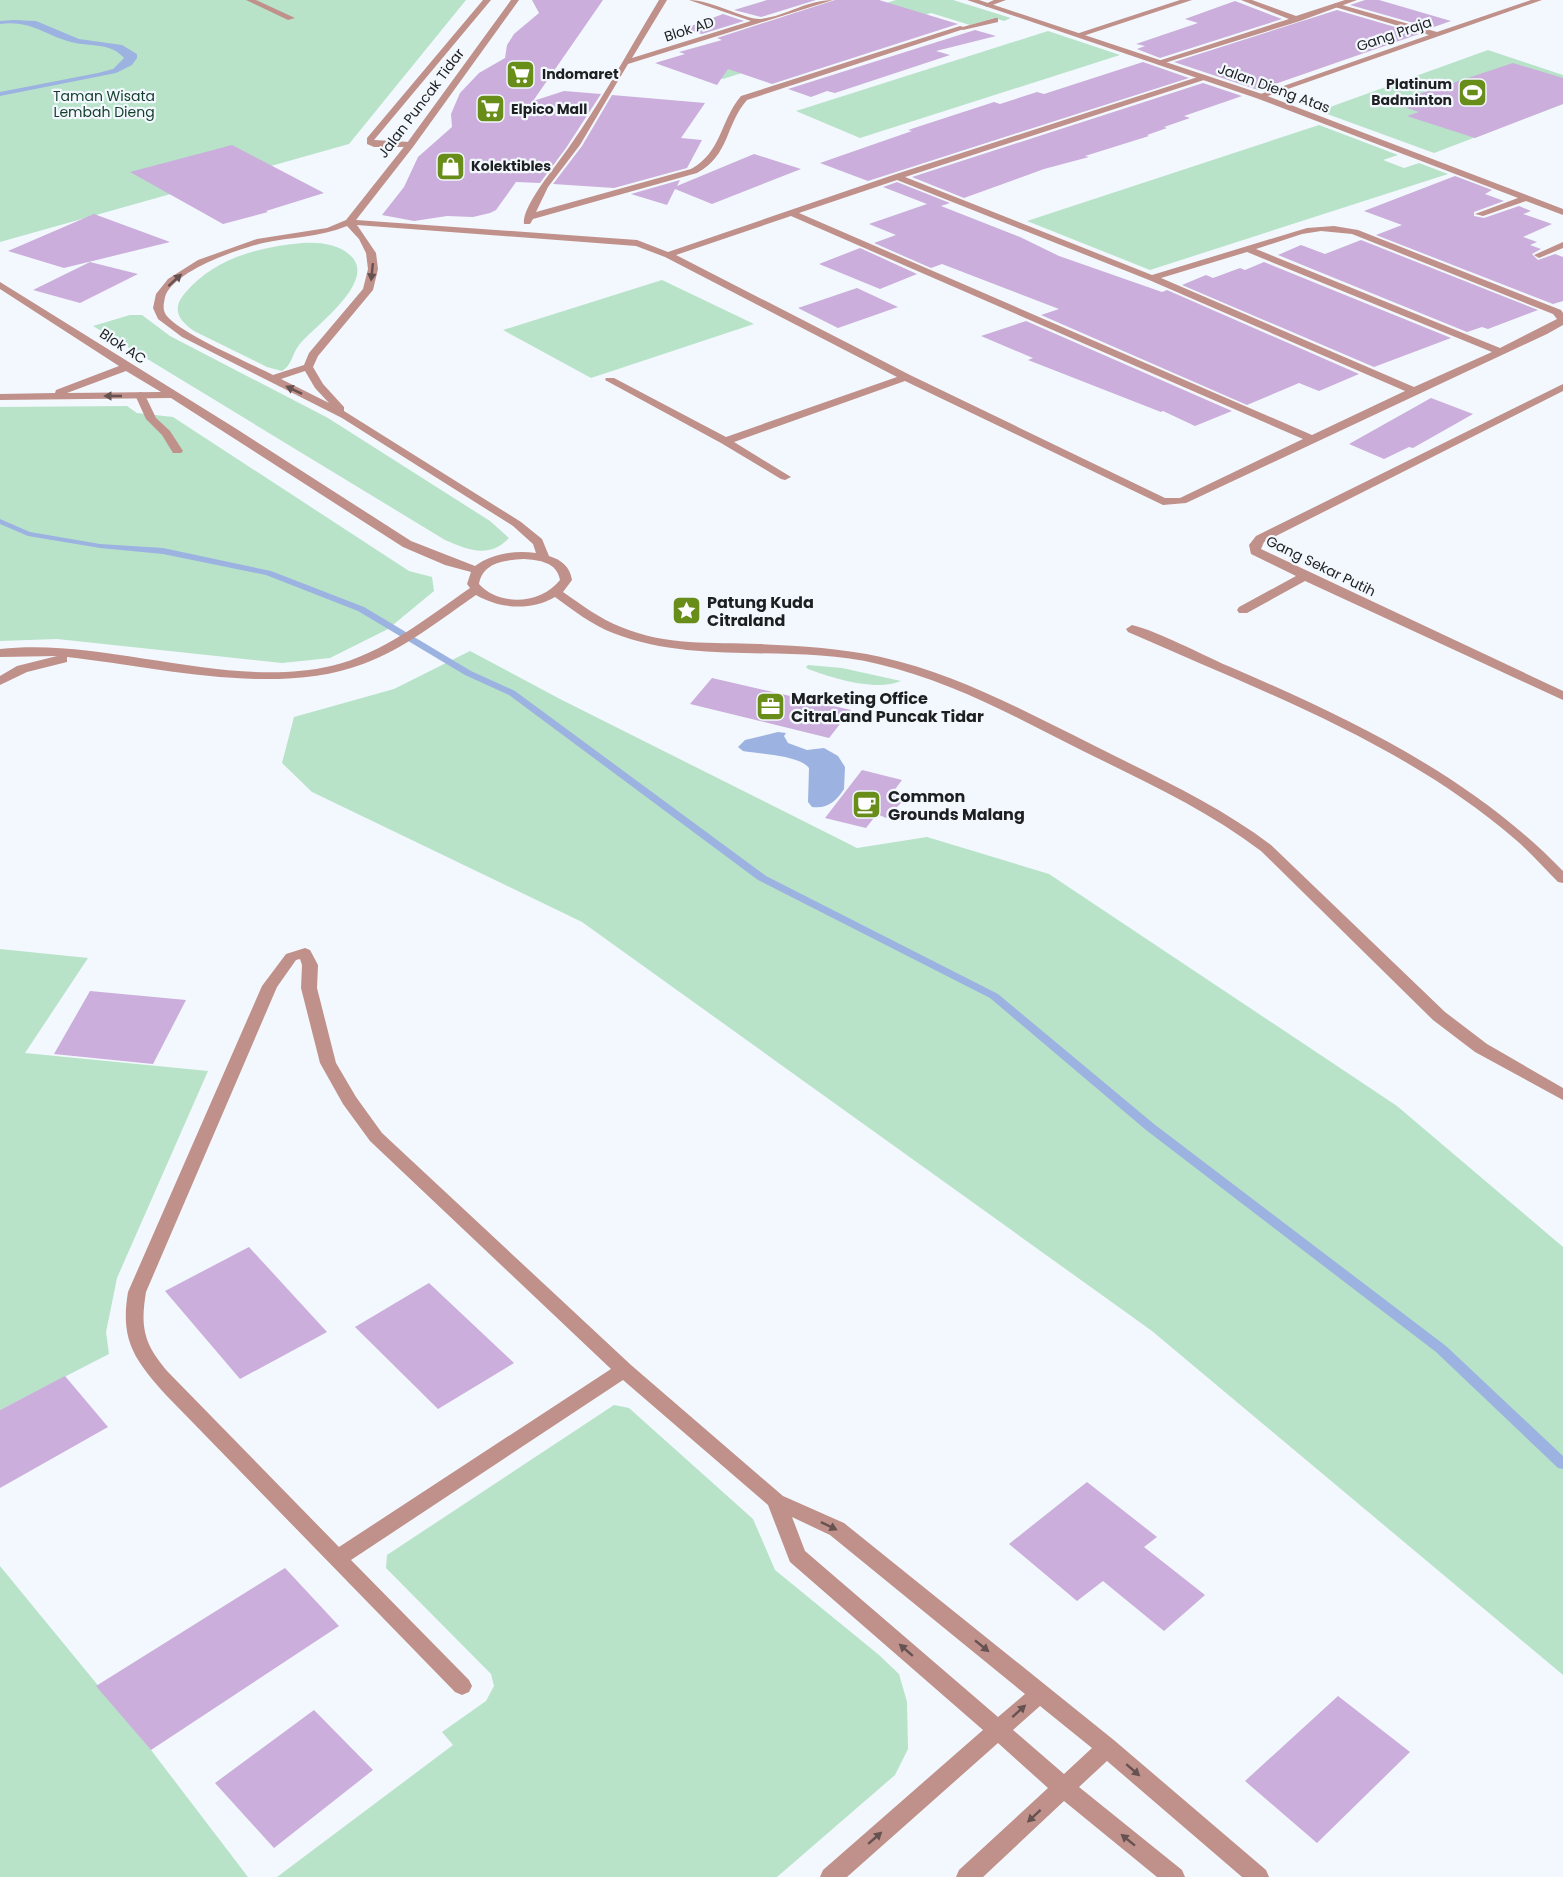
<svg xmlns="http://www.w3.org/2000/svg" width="1563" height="1877" font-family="Poppins,sans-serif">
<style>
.green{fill:#b8e3c9}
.water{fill:#9cb2e0}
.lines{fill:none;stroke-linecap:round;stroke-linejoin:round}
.stream{fill:#9cb2e0;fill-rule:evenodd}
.building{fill:#cbaedb}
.service{fill:#c0908a;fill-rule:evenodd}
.minor{fill:#c0908a;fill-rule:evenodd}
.tertiary{fill:#c0908a;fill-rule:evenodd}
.oneway{fill:#665250}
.labels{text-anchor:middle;stroke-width:4.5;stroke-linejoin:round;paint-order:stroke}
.far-street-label{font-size:14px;fill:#1d1f21;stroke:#f2f8fd}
.far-poi-label{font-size:14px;font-weight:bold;fill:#1d1f21;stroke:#f2f8fd;text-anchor:start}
.far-park-label{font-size:14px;fill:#123d28;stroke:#f2f8fd}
.poi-label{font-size:16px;font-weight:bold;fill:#1d1f21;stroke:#f2f8fd;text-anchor:start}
</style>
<rect width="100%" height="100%" fill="#f2f8fd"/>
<!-- green -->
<path class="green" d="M 0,0 L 466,0 L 349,144 L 0,242 Z
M 896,0 L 953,0 L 1011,18 L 1004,21 L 994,18 L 970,25 L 931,13 L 723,79 L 687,66 Z
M 1048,31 L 1120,55 L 860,138 L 796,111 Z
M 1488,50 L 1563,75 L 1563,104 L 1434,153 L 1319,111 Z
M 1319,125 L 1398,155 L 1383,160 L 1404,168 L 1419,163 L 1448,174 L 1150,270 L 1027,221 Z
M 303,243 C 319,242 339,244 351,256 C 378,282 312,328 299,345 C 292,354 292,365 282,371 L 267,367 L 194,331 C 179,320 171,310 185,293 C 215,258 258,247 303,243 Z
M 662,280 L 754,324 L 591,378 L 503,330 Z
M 130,315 L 142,315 L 170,336 L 328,418 L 490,521 L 509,538 C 489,559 468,550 445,540 L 93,326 Z
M 127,406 L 137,413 L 173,417 L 409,571 L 432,577 L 434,591 L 388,629 L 330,658 L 282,663 L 57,639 L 0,641 L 0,407 Z
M 470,651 L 560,699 L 857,848 L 927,837 L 1049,874 L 1397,1106 L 1563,1247 L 1563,1675 L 1152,1331 L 582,922 L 312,792 L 282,763 L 294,717 L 394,689 Z
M 808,665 L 842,668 L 901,681 C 877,692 832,678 808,669 L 806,667 Z
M 0,949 L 88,958 L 25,1053 L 208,1071 L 117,1278 L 106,1332 L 109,1354 L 0,1410 Z
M 614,1405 L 629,1408 L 753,1519 L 775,1570 L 879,1655 L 899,1674 L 907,1702 L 908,1749 L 895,1775 L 777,1877 L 277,1877 L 453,1745 L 442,1732 L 486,1701 L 494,1686 L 491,1674 L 386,1568 L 387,1555 Z
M 0,1566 L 151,1750 L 248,1877 L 0,1877 Z"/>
<!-- water -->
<path class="water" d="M 14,20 L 36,21 L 79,39 L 122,45 L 137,54 L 137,58 L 132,65 L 116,73 L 0,96 L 0,92 L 98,73 L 113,69 L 124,58 C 111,42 89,47 71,42 C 44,35 31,20 0,24 L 0,21 Z
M 778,732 L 786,733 L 784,736 L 788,743 L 807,750 L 824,748 L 838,756 L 845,767 L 844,789 C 836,801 828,809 812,807 L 808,802 L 809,768 C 799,755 759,754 743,751 L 738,747 L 745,740 Z"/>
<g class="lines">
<!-- stream -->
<path class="stream" d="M 0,519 L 30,532 L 100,544 L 163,548 L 271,571 L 364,607 L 471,671 L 515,691 L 766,876 L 998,994 L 1154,1124 L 1446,1346 L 1563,1456 L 1563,1469 L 1558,1468 L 1436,1352 L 1146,1130 L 990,998 L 758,880 L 509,695 L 465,675 L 358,611 L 266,575 L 163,554 L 100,548 L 28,536 L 0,524 Z"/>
</g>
<!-- building -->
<path class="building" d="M 532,0 L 603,0 L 533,101 L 564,91 L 601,94 L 566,148 L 540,183 L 516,182 L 496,210 L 490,213 L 473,217 L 447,216 L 414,221 L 382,215 L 404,187 L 418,157 L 452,127 L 451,114 L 460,93 L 479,73 L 505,58 L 507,45 L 514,34 L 539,13 Z
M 767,0 L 816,0 L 761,17 L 734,10 Z
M 835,0 L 879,0 L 958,24 L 772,84 L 728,69 L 717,85 L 655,63 L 685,54 L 679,52 L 722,40 L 717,38 Z
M 1365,0 L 1379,0 L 1451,21 L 1431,28 L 1350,5 Z
M 1235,1 L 1282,19 L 1160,58 L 1137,49 L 1145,46 L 1136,44 L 1198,23 L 1185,19 Z
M 1337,10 L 1419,34 L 1258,90 L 1174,62 Z
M 723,14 L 744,21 L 702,34 L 683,29 Z
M 975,30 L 996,36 L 936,51 L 950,55 L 835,93 L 827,91 L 811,97 L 788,89 Z
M 1143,62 L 1189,78 L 868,181 L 820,163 L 912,131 L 908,130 L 994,102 L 1000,104 L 1037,92 L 1044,94 Z
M 1513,63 L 1563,78 L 1563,104 L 1475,138 L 1407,116 L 1419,112 L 1392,103 Z
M 1203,83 L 1242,96 L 1184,116 L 1190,118 L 1164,127 L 1167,128 L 1147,135 L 1149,136 L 1085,156 L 1089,157 L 1044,169 L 964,198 L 912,177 Z
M 612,95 L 705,103 L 681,138 L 702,140 L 687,168 L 614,188 L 553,184 L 582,146 Z
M 232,145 L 324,193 L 266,211 L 268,212 L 223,224 L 130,172 Z
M 754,154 L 801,169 L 712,204 L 675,189 L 667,205 L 631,194 L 680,180 L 677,186 Z
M 1455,176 L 1492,190 L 1485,194 L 1504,201 L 1474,212 L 1474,216 L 1484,218 L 1519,206 L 1531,211 L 1523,214 L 1552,224 L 1523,237 L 1537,242 L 1530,245 L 1541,249 L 1532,254 L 1538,260 L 1555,254 L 1563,257 L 1563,301 L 1553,304 L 1376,235 L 1402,225 L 1364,211 Z
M 897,182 L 950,203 L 941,206 L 1020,237 L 1059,256 L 1162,292 L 1167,290 L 1359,374 L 1319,391 L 1299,383 L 1247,405 L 1041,315 L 1059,309 L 942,264 L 931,268 L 874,243 L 896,235 L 869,224 L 927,204 L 883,187 Z
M 94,214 L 170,242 L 64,268 L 8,251 Z
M 1361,240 L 1538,310 L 1488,329 L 1482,327 L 1467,332 L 1278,255 L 1301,245 L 1325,254 Z
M 860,248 L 917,274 L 880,289 L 819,264 Z
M 90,262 L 138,274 L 80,303 L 33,290 Z
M 1264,262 L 1451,338 L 1374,367 L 1182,285 L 1206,275 L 1213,278 L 1240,268 L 1245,270 Z
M 857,288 L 898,307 L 838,328 L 798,308 Z
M 1026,321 L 1232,411 L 1195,426 L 1163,411 L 1161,412 L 1028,360 L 1033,358 L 981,336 Z
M 1431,398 L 1473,414 L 1413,448 L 1409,447 L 1384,459 L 1349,444 Z
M 712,678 L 851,710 L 829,738 L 690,704 Z
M 862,770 L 902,780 L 893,792 L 908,796 L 886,818 L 877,814 L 866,828 L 825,818 Z
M 90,991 L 186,1000 L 153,1064 L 54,1054 Z
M 249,1247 L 327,1332 L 240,1379 L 165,1291 Z
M 429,1283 L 514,1363 L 438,1409 L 355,1327 Z
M 65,1376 L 108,1427 L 0,1488 L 0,1410 Z
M 1087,1482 L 1157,1537 L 1144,1547 L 1205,1595 L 1164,1631 L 1103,1581 L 1077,1601 L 1009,1544 Z
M 285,1568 L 339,1626 L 151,1750 L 96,1686 Z
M 1338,1696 L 1410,1752 L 1317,1843 L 1245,1781 Z
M 314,1710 L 373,1770 L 274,1848 L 215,1783 Z"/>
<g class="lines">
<!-- service -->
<path class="service" d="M 246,0 L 256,0 L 295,18 L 288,20 Z
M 483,0 L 491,0 L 374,140 L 410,142 L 413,143 L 413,147 L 374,147 L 367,144 L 367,138 Z
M 1531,0 L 1542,0 L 1262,98 L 1255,96 L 1429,35 L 1335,7 L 1335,3 L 1437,32 Z
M 995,18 L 998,18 L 998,22 L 963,30 L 959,28 Z
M 140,392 L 144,393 L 156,418 L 170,431 L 183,451 L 181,453 L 173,453 L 162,435 L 146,419 L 135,395 Z
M 1132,625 C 1160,632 1200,654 1228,666 C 1349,718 1470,775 1563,871 L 1563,883 L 1558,882 C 1544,868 1531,853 1516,840 C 1404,743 1261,691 1128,632 L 1126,629 Z"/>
<!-- minor -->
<path class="minor" d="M 511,0 L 519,0 L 413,147 L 356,220 L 637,240 L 668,252 L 896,174 L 1204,75 L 1208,77 L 1207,79 L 905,177 L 1152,275 L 1307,228 L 1334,226 L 1358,230 L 1561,310 L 1563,313 L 1563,325 L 1547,334 L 1186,503 L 1163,505 L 905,381 L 734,442 L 791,477 L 785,480 L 781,479 L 721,443 L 605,380 L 606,378 L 614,378 L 726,437 L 897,377 L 665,257 L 636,246 L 357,225 L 376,253 L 378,269 L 373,290 L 318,356 L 313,367 L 323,384 L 344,407 L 344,411 L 521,522 L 542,539 L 549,556 C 562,560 570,567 572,580 L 563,592 C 582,605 600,619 621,627 C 666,646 712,642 759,644 C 799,646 842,648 881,657 C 957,674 1024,711 1093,745 C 1154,776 1217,804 1271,845 L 1445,1012 L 1487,1044 L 1563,1088 L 1563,1100 L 1475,1052 L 1433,1020 L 1261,851 C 1207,810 1144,781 1083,751 C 1016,717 951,681 878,664 C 791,643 697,666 613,633 C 592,625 573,610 555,597 C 531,611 500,609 476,595 C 440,620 404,649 363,664 C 276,697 158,667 67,657 L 67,662 L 27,672 L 0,685 L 0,676 L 17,666 L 57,656 L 0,657 L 0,649 C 106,637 227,690 331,666 C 383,654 428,617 470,588 L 467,584 L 471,572 L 445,565 L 403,547 L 171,398 L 0,400 L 0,394 L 55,393 L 56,390 L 119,366 L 0,289 L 0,282 L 235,428 L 411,541 L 475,566 C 492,553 516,550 536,553 L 533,544 L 513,526 L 342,418 L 182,337 L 158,319 L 153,308 L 156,294 L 168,279 L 198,260 L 257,239 L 327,228 L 346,220 L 407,143 ZM 897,180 L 1149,280 L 1405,391 L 1312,435 L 799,213 ZM 791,216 L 1303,439 L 1180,498 L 1165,498 L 910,375 L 676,255 ZM 347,226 L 359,239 L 366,253 L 368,269 L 363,289 L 309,353 L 304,365 L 273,375 C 250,363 179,333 166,315 C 162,309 164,303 165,297 C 173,271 238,249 263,243 C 291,237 320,237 347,226 ZM 1321,231 L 1352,234 L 1553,314 L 1557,319 L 1500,348 L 1256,249 L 1302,234 ZM 1247,252 L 1492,352 L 1414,387 L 1161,278 ZM 126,371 L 161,392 L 67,393 ZM 305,371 L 315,388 L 329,403 L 281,379 ZM 524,559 C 539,560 557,562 560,580 C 541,604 500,607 479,584 C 483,562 505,560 524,559 Z
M 659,0 L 667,0 L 632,58 L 751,21 L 689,0 C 712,0 745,20 761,19 C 786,16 807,0 833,0 L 628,64 L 580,145 L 548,187 L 536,212 L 691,169 C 722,152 720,121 741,96 L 960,26 L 967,28 L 747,100 C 725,125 730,155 697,173 L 533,219 L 530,224 L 524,224 C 522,210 544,181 553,169 C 594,116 625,56 659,0 Z
M 994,0 L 1006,0 L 987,7 L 983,5 Z
M 1180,0 L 1192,0 L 1080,37 L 1073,35 Z
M 1241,0 L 1252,0 L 1296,16 L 1345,0 L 1357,0 L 1300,21 L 1158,65 L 1158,61 L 1289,19 Z
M 1526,195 L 1531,198 L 1529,200 L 1483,216 L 1475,214 Z
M 1563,242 L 1563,248 L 1539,258 L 1534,255 Z
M 1563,384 L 1563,391 L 1264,542 L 1261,549 L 1563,691 L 1563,700 L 1305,581 L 1247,613 L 1239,613 L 1237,610 L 1239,607 L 1296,576 L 1251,554 L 1249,545 L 1256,536 Z
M 305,948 L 310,950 L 318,965 L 317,988 L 336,1063 L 356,1097 L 382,1133 L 631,1365 L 783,1496 L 844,1523 L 1115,1741 L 1266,1870 L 1269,1877 L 1242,1877 L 1107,1761 L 1079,1787 L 1182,1870 L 1185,1877 L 1157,1877 L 1064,1801 L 983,1877 L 956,1877 L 959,1870 L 1048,1788 L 998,1743 L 847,1877 L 820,1877 L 823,1870 L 983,1730 L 790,1562 L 768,1505 L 623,1380 L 351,1560 L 469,1680 L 472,1686 L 469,1692 L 462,1695 L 455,1692 L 165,1394 C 134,1359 120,1340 128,1292 L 262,986 L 286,954 ZM 300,959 L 302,965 L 301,988 L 320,1063 L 343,1104 L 370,1141 L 611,1369 L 339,1547 L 168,1372 C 144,1344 140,1328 146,1292 L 277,987 L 296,960 ZM 792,1517 L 830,1535 L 1025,1694 L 998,1717 L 805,1551 ZM 1040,1706 L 1092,1748 L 1064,1774 L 1013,1730 Z"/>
<!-- tertiary -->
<path class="tertiary" d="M 967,0 L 979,0 L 1262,94 L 1563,209 L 1563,215 L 1256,98 Z"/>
</g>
<!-- one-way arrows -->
<defs><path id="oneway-solid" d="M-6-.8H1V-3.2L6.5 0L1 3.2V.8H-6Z" transform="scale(1.5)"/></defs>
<g class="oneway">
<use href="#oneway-solid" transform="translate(372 272) rotate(96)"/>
<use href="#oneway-solid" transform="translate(175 280) rotate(-42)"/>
<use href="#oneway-solid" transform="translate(294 390) rotate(-154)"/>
<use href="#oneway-solid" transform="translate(113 396) rotate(180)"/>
<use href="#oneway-solid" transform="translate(829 1526) rotate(26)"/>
<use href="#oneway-solid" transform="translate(982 1646) rotate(39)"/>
<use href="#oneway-solid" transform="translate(906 1650) rotate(-139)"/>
<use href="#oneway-solid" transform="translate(1019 1711) rotate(-42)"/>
<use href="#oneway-solid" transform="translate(1133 1770) rotate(41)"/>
<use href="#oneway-solid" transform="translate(1034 1816) rotate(137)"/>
<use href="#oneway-solid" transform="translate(875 1838) rotate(-41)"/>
<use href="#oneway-solid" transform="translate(1128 1840) rotate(-141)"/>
</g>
<!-- icons -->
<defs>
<symbol id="supermarket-square" viewBox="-11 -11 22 22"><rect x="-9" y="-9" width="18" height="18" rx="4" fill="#688d18" stroke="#f2f8fd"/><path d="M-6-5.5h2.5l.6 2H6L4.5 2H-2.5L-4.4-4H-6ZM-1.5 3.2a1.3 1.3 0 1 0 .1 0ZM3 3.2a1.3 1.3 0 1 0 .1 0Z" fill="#fff"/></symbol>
<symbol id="stadium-square" viewBox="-11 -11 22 22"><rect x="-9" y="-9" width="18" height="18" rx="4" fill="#688d18" stroke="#f2f8fd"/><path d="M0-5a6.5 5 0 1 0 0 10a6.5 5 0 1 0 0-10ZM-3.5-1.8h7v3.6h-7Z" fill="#fff"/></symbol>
<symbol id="shop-square" viewBox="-11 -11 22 22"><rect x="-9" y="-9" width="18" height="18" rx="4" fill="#688d18" stroke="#f2f8fd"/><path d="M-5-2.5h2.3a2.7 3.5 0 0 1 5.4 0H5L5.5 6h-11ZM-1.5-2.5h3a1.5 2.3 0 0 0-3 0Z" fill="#fff"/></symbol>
<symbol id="sight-square" viewBox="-11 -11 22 22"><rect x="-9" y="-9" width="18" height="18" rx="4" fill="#688d18" stroke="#f2f8fd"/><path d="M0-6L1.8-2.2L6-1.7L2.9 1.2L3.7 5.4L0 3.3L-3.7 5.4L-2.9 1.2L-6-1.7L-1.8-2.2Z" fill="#fff"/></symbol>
<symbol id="office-square" viewBox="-11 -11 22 22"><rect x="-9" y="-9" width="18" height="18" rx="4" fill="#688d18" stroke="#f2f8fd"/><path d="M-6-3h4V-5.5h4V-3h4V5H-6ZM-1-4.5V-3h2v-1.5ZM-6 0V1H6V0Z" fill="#fff"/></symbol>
<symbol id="cafe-square" viewBox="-11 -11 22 22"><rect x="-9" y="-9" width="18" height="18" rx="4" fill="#688d18" stroke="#f2f8fd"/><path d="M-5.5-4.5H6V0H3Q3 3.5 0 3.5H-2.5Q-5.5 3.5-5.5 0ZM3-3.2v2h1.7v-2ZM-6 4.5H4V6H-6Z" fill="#fff"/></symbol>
</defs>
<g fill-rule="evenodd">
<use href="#supermarket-square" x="504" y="58" width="33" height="33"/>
<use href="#stadium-square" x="1456" y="76" width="33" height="33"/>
<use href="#supermarket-square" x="474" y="92" width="33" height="33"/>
<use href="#shop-square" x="434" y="150" width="33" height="33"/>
<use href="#sight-square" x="670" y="594" width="33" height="33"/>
<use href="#office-square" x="754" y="690" width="33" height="33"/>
<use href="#cafe-square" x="850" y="788" width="33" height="33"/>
</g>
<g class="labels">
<!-- far-street labels -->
<g class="far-street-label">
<text transform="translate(689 29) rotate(-18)" y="5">Blok AD</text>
<text transform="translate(1394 34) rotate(-19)" y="5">Gang Praja</text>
<text transform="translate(1274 88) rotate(20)" y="5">Jalan Dieng Atas</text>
<text transform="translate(421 103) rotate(-53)" y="5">Jalan Puncak Tidar</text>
<text transform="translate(123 346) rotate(33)" y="5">Blok AC</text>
<text transform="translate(1321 566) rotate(26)" y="5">Gang Sekar Putih</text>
</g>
<!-- far-poi labels -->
<g class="far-poi-label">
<text x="542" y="79">Indomaret</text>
<text x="1452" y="89" text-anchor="end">Platinum<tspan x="1452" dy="16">Badminton</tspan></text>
<text x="511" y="114">Elpico Mall</text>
<text x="471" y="171">Kolektibles</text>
</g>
<!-- far-park labels -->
<g class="far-park-label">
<text x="104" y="101">Taman Wisata<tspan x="104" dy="16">Lembah Dieng</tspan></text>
</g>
<!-- poi labels -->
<g class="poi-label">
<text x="707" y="608">Patung Kuda<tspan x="707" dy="18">Citraland</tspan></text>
<text x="791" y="704">Marketing Office<tspan x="791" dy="18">CitraLand Puncak Tidar</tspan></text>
<text x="888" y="802">Common<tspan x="888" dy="18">Grounds Malang</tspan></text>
</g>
</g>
</svg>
